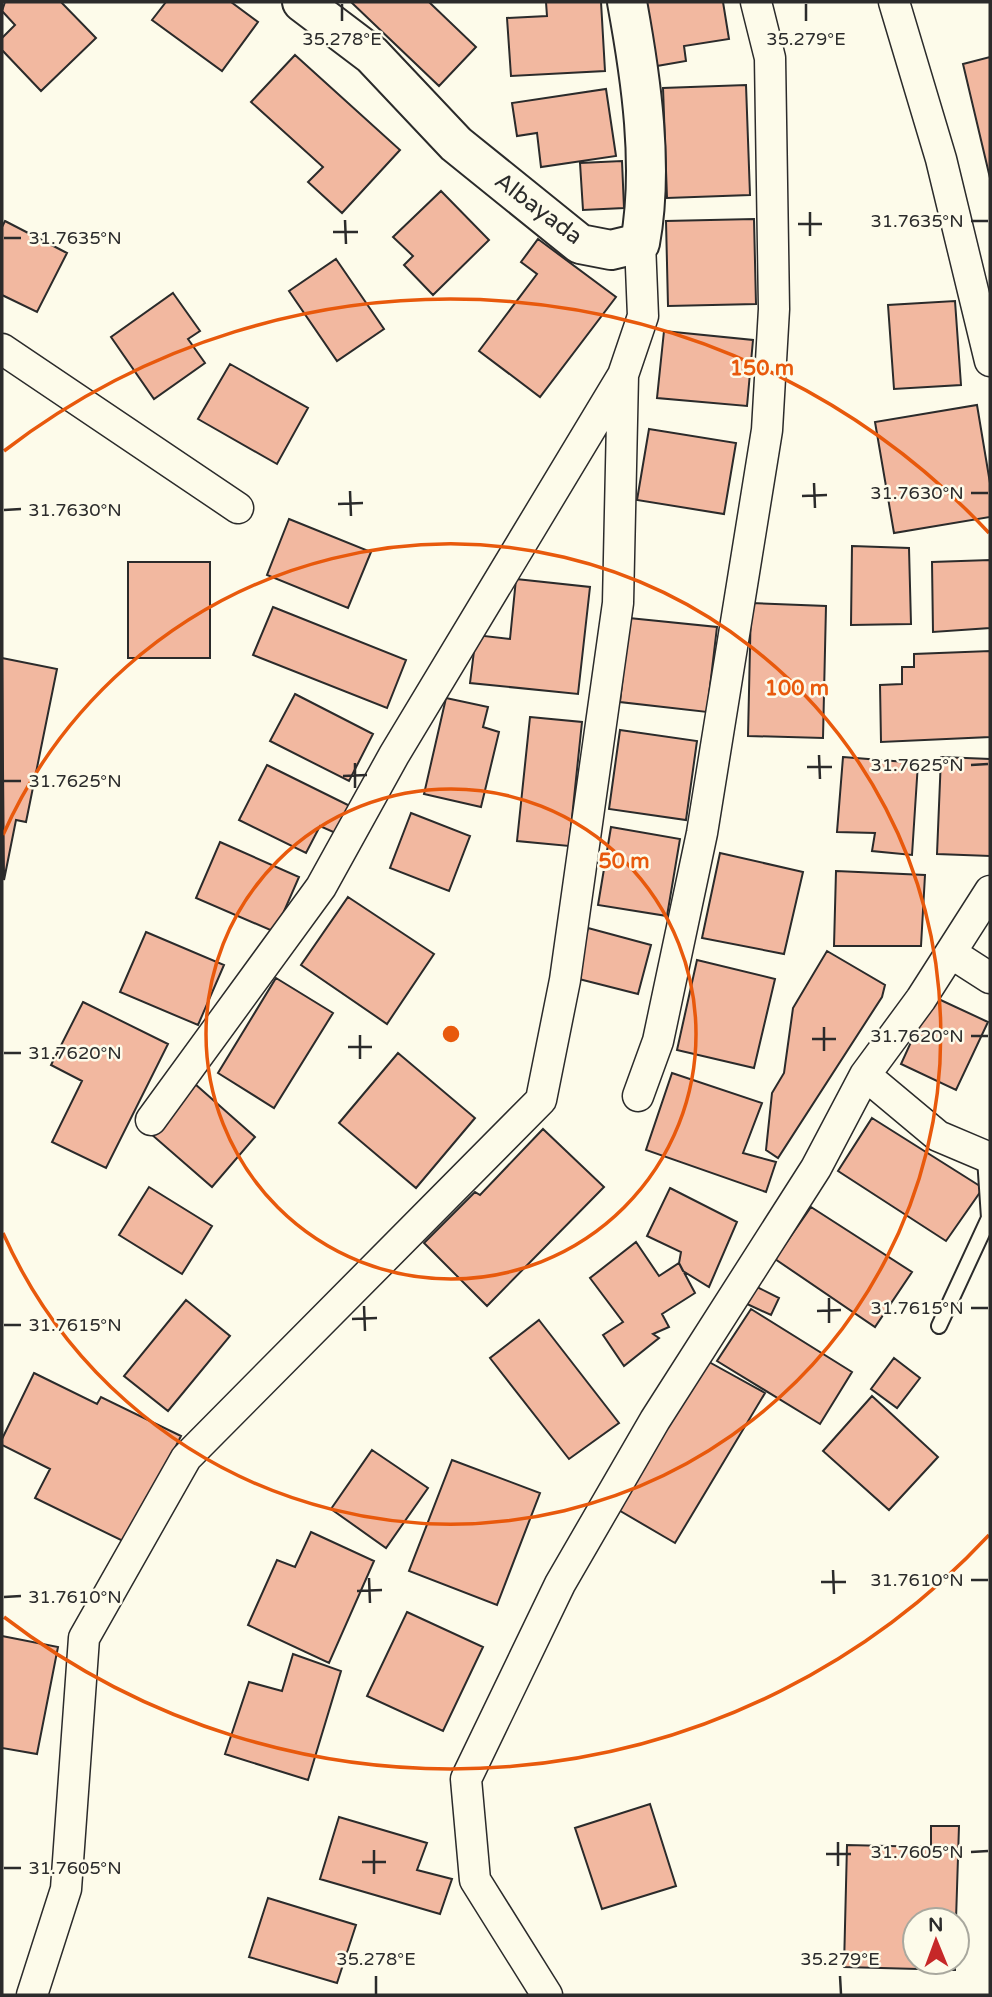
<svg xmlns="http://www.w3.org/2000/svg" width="992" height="1997" font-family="'Varela Round',sans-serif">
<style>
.building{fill:#f2b8a0;stroke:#2b2b2b;stroke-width:2}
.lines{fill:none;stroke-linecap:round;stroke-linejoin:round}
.lane-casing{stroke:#2b2b2b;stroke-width:18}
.street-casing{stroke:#2b2b2b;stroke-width:33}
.secondary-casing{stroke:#2b2b2b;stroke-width:42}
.lane{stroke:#fdfbea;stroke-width:14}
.street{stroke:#fdfbea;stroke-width:30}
.secondary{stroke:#fdfbea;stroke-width:38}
.ticks{fill:none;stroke:#2b2b2b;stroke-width:2.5}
.ring{fill:none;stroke:#e8590c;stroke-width:3.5}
.labels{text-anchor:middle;stroke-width:5;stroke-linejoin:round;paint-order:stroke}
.street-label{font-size:23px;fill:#2b2b2b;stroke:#fdfbea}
.ticks-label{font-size:18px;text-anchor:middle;fill:#2b2b2b;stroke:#fdfbea;stroke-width:5;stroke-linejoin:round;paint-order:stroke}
.centre{fill:#e8590c;stroke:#fdfbea;stroke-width:3.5}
.ring-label{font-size:21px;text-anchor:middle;font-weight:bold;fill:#e8590c;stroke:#fdfbea;stroke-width:5;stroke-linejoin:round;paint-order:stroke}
</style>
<rect width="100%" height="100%" fill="#fdfbea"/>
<!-- building -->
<path class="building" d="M 5,2 L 61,2 L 96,38 L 41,91 L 2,50 L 2,38 L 15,25 L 2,11 Z
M 166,2 L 231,2 L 258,22 L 222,71 L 152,20 Z
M 351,2 L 429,2 L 476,47 L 439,86 Z
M 546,2 L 601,2 L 605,71 L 511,76 L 507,18 L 547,16 Z
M 641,2 L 723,2 L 729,39 L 684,46 L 686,61 L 651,67 Z
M 295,55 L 400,150 L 342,213 L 308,182 L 323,167 L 251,102 Z
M 990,57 L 990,178 L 963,64 Z
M 746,85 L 750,195 L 667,198 L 663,88 Z
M 606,89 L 616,156 L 541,167 L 537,133 L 517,136 L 512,103 Z
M 622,161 L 624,208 L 583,210 L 580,163 Z
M 441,191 L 489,240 L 433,295 L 404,265 L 413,256 L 393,237 Z
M 754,219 L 756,304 L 668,306 L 666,221 Z
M 5,221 L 67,253 L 37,312 L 2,295 L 2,227 Z
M 538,239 L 616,297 L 540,397 L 479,351 L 537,274 L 521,262 Z
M 336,259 L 384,329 L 337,361 L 289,291 Z
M 173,293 L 200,331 L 188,339 L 205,363 L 154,399 L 111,337 Z
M 955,301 L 961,385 L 894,389 L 888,305 Z
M 664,331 L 753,340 L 747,406 L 657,398 Z
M 230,364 L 308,408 L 277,464 L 198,419 Z
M 977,405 L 990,483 L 990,517 L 894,533 L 875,422 Z
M 649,429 L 736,443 L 724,514 L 637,500 Z
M 289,519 L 371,552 L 348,608 L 267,575 Z
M 852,546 L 909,548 L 911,624 L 851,625 Z
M 990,560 L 990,628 L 933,632 L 932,562 Z
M 128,562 L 210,562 L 210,658 L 128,658 Z
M 516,579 L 590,587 L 578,694 L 470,683 L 476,635 L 510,639 Z
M 751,603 L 826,606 L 823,738 L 748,736 Z
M 273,607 L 406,660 L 387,708 L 253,655 Z
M 629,618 L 717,627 L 707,712 L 620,702 Z
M 990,651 L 990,737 L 881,742 L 880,685 L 902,684 L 902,667 L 914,667 L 914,654 Z
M 2,658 L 57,669 L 26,822 L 16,820 L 4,880 Z
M 295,694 L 373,734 L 349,781 L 270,741 Z
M 446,698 L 488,707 L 483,727 L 499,732 L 481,807 L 424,794 Z
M 530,717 L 582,722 L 569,846 L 517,841 Z
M 620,730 L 697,741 L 686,820 L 609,809 Z
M 843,757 L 918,763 L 912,855 L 872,851 L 875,833 L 837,832 Z
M 941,757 L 990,759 L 990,856 L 937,854 Z
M 267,765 L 354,808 L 340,835 L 320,826 L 306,853 L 239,820 Z
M 411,813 L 470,836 L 449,891 L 390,868 Z
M 611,827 L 680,839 L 667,916 L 598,905 Z
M 220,842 L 299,877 L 275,932 L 196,898 Z
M 720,853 L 803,872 L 784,954 L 702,938 Z
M 836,871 L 925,875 L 921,946 L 834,946 Z
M 348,897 L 434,954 L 387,1024 L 301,965 Z
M 588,928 L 651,945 L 638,994 L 575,978 Z
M 146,932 L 224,965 L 198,1025 L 120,992 Z
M 827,951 L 885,985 L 882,997 L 778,1158 L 766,1150 L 772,1093 L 784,1073 L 793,1008 Z
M 697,960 L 775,979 L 754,1068 L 677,1050 Z
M 276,978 L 333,1013 L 274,1108 L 218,1073 Z
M 932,996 L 988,1022 L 956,1090 L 901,1064 Z
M 83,1002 L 168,1044 L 106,1168 L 52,1142 L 82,1081 L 51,1065 Z
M 398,1053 L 475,1118 L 416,1188 L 339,1123 Z
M 672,1073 L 762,1103 L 743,1153 L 776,1162 L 766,1192 L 646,1150 Z
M 195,1084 L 255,1137 L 212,1187 L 151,1134 Z
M 872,1118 L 983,1188 L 946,1241 L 838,1171 Z
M 543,1129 L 604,1187 L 487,1306 L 424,1243 L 475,1192 L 480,1195 Z
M 149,1187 L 212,1226 L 182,1274 L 119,1235 Z
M 670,1188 L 737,1222 L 709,1287 L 683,1271 L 679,1263 L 681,1252 L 647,1236 Z
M 811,1207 L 912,1272 L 875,1327 L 775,1259 Z
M 636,1242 L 659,1276 L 679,1263 L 695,1293 L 662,1314 L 669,1327 L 653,1334 L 659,1338 L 624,1366 L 603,1335 L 623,1322 L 590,1278 Z
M 755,1286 L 779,1298 L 771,1315 L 747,1304 Z
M 186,1300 L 230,1336 L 168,1411 L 124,1376 Z
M 751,1309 L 852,1372 L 820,1424 L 717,1361 Z
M 539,1320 L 619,1423 L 569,1459 L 490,1358 Z
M 700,1357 L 765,1393 L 675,1543 L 610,1505 Z
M 894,1358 L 920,1378 L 897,1408 L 871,1389 Z
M 34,1373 L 97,1404 L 101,1397 L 181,1436 L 127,1543 L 35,1498 L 50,1469 L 2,1445 L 2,1439 Z
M 872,1396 L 938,1457 L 889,1510 L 823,1451 Z
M 372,1450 L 428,1488 L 386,1548 L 331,1509 Z
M 452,1460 L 540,1493 L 497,1605 L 409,1571 Z
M 311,1532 L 374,1561 L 329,1663 L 248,1625 L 277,1560 L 295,1567 Z
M 407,1612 L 483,1647 L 443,1731 L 367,1696 Z
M 2,1636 L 58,1647 L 37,1754 L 2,1748 Z
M 293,1654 L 341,1671 L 308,1780 L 225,1754 L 249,1682 L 282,1691 Z
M 650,1804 L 676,1886 L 602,1909 L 575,1828 Z
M 339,1817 L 427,1843 L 417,1870 L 452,1879 L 440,1914 L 320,1879 Z
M 931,1826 L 959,1826 L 956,1920 L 915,1920 L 915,1962 L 955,1962 L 955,1970 L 844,1967 L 847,1845 L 931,1847 Z
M 268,1898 L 356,1925 L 337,1983 L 249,1957 Z"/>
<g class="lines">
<defs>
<path id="lane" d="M 939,1326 L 989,1218 L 985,1158"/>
<path id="street" d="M 894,2 L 941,159 L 990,361
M 2,349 L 238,508
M 951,953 L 990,978
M 865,1075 L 938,1136 L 990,1158
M 638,1096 L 658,1041 L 702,833 L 767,430 L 774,309 L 770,58 L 756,2
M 151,1120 L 321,887 L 394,755 L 623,375 L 643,316 L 640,243
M 32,1995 L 66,1889 L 84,1638 L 186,1458 L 541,1100 L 565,980 L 618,603 L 623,375
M 547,1995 L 475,1880 L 466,1779 L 560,1584 L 655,1420 L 816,1168 L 865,1075 L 921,999 L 990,891"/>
<path id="secondary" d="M 302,2 L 372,55 L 456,144 L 580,244 L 611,250 L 640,243 C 654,167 641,78 627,2"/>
</defs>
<!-- lane casing -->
<use href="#lane" class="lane-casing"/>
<!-- street casing -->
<use href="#street" class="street-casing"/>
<!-- secondary casing -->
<use href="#secondary" class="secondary-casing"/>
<!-- lane -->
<use href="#lane" class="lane"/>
<!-- street -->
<use href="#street" class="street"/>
<!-- secondary -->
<use href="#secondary" class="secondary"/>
</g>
<!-- ticks -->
<path class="ticks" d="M 342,4 L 342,21M 806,4 L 806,21M 810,212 L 810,236M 345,220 L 346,244M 971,221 L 988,221M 798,224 L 822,224M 333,232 L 358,232M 4,238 L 21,238M 814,483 L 815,508M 350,491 L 351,516M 971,493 L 988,493M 802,496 L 827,495M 338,504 L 363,503M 4,510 L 21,509M 819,755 L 820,779M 355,763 L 355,788M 971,765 L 988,764M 807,767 L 832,767M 343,776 L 367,775M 4,781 L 21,781M 824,1027 L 824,1051M 360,1035 L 360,1059M 971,1036 L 988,1036M 812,1039 L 836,1039M 348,1047 L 372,1047M 4,1053 L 21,1053M 829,1298 L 829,1323M 364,1306 L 365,1331M 971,1308 L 988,1308M 817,1311 L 841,1310M 352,1319 L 377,1318M 4,1325 L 21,1325M 833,1570 L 834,1594M 369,1578 L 370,1603M 971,1580 L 988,1580M 821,1582 L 846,1582M 357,1591 L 382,1590M 4,1597 L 21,1596M 838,1842 L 838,1866M 374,1850 L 374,1874M 971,1852 L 988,1851M 826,1854 L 851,1854M 362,1862 L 386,1862M 4,1868 L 21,1868M 376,1976 L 376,1994M 840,1976 L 841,1994"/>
<!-- distance rings -->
<g class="ring">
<circle cx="451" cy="1034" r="245"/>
<path d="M3 835A490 490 0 1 1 3 1233"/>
<path d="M989 1535A735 735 0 0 1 4 1617M4 451A735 735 0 0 1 989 533"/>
</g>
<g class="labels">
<!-- street labels -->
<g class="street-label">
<text transform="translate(539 208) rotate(37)" y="8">Albayada</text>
</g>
</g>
<g class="ticks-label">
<text x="342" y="45">35.278°E</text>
<text x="806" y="45">35.279°E</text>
<text x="917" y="227">31.7635°N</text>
<text x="75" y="244">31.7635°N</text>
<text x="917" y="499">31.7630°N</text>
<text x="75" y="516">31.7630°N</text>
<text x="917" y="771">31.7625°N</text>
<text x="75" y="787">31.7625°N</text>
<text x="917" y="1042">31.7620°N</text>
<text x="75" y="1059">31.7620°N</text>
<text x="917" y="1314">31.7615°N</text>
<text x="75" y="1331">31.7615°N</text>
<text x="917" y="1586">31.7610°N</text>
<text x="75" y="1603">31.7610°N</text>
<text x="917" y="1858">31.7605°N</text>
<text x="75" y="1874">31.7605°N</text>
<text x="376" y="1965">35.278°E</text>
<text x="840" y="1965">35.279°E</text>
</g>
<circle cx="451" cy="1034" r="10" class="centre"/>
<g class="ring-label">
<text x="762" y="375">150 m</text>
<text x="797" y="695">100 m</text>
<text x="624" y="868">50 m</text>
</g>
<!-- border -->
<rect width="992" height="1997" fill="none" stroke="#2b2b2b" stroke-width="7"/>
<!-- north arrow -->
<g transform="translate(936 1941) rotate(359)"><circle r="33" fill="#fdfbea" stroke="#a9a89e" stroke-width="2"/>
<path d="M0-5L12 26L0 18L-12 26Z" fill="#c62828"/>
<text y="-10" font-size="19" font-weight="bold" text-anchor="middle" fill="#2b2b2b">N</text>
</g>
</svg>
